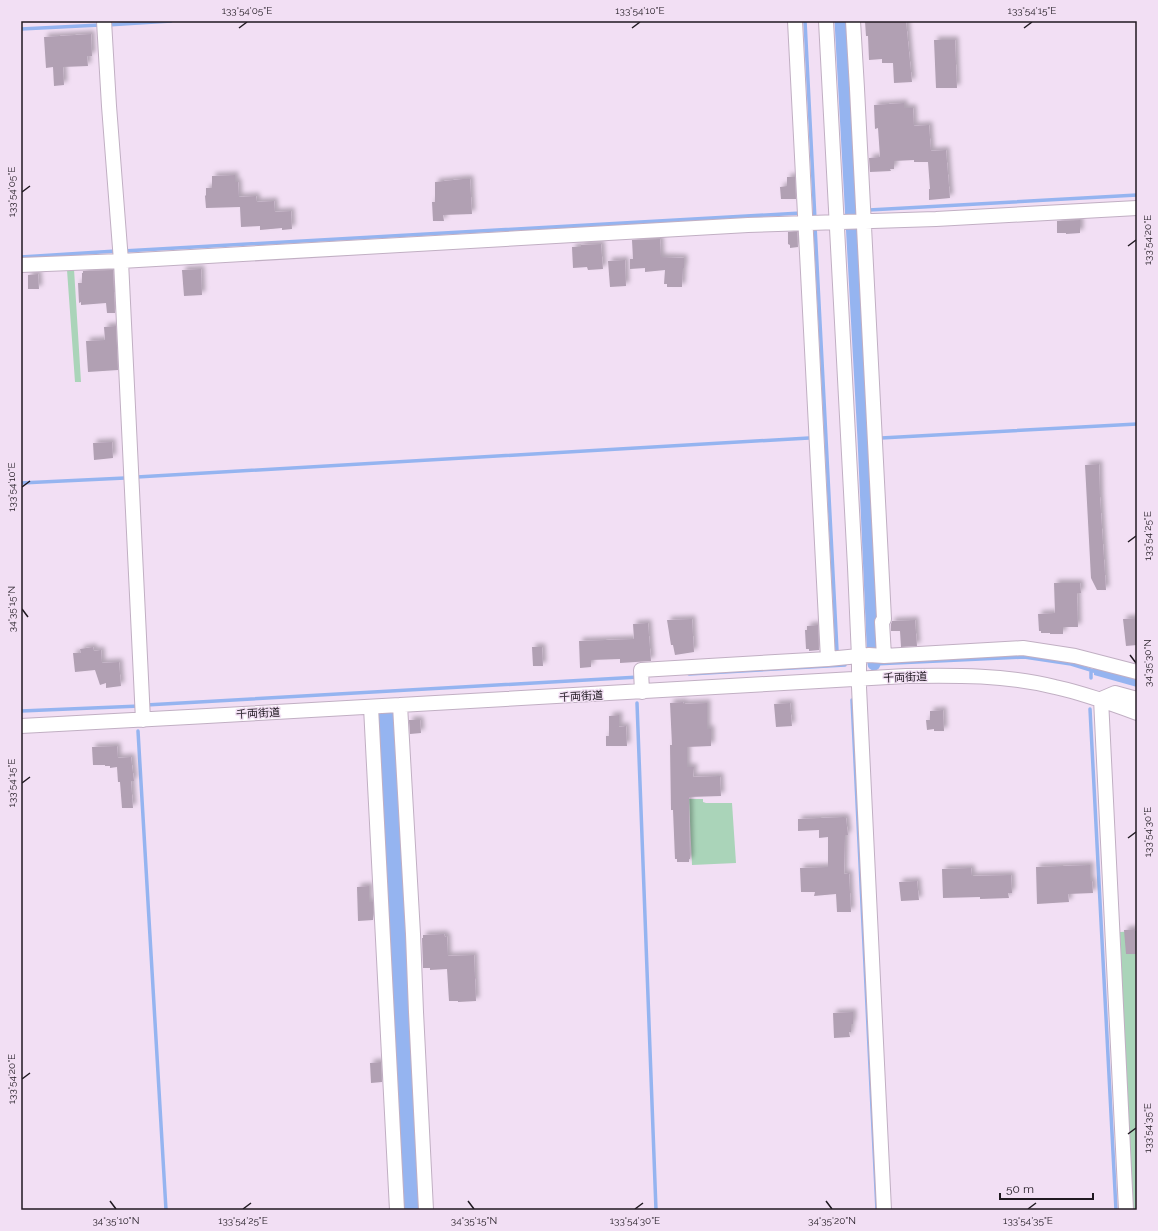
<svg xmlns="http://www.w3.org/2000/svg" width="1158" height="1231" font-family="Raleway,'Noto Sans JP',sans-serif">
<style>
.green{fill:#aad4b9}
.water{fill:#95b4f0}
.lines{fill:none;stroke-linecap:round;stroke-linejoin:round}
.stream{stroke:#95b4f0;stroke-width:3.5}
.canal{stroke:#95b4f0;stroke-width:13}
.river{stroke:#95b4f0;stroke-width:22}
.building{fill:#b1a0b3;filter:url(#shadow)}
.minor-casing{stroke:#c1afc3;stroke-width:16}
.minor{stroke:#fff;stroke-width:14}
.ticks{fill:none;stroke:#201921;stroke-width:1.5}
.labels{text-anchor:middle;stroke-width:3;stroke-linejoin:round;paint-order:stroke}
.street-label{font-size:11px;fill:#201921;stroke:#f2dff4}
.neatline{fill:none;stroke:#201921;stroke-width:1.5}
.ticks-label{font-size:10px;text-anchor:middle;fill:#201921}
</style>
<defs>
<filter id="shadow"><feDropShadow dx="3.5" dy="-3.5" stdDeviation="2" flood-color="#0004"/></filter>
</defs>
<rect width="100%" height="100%" fill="#f2dff4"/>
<!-- green -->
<path class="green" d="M 74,269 L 81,382 L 75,382 L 67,270 Z
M 689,799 L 703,799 L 703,802 L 706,803 L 732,803 L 736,863 L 692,865 Z
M 1137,931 L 1137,1210 L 1130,1210 L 1120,932 Z"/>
<!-- water -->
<path class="water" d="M 1094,667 L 1137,678 L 1137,687 L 1094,675 Z"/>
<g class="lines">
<!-- stream -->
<path class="stream" d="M 805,21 L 815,220
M 107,25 L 171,21
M 21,29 L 100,25
M 869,210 L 1137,195
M 850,211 L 857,211
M 815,226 L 837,651
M 123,251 L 801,213
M 21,257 L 116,251
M 881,438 L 1137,424
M 864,439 L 869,438
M 137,477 L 809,438
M 21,483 L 125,478
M 874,664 L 1024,657 L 1071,664 L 1097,672
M 689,674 L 845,665
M 1091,678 L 1091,670
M 852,700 L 877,1210
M 637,703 L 656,1210
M 146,705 L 639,677
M 1090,709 L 1116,1210
M 21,711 L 140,706
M 138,731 L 166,1210"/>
<!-- canal -->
<path class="canal" d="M 841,21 L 864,439 L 874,664"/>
<!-- river -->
<path class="river" d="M 385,718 L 411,1210"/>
</g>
<!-- building -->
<path class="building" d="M 865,21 L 906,21 L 912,82 L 894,83 L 893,63 L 882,63 L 882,59 L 869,60 L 868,36 L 866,36 Z
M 91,34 L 92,56 L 87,56 L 88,66 L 63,67 L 64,85 L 54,86 L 53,67 L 46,68 L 44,37 Z
M 934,40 L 955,40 L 957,88 L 936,88 Z
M 904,103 L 904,108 L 913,108 L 914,126 L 929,125 L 931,151 L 946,150 L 950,198 L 929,200 L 929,189 L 930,189 L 928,162 L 914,162 L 914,160 L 894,161 L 894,169 L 890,169 L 891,171 L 870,172 L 869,158 L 880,157 L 878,128 L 875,129 L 874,105 Z
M 235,175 L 235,182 L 238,182 L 239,197 L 256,196 L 257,202 L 274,201 L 275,212 L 291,211 L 292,229 L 282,230 L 282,228 L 260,230 L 260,226 L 241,227 L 240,207 L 206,208 L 205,196 L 206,195 L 206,188 L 212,188 L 212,176 Z
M 787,177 L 795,177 L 796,199 L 781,199 L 780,187 L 787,186 Z
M 463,179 L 470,179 L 472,214 L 443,215 L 444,221 L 433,221 L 432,202 L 435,202 L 435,182 Z
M 1080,220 L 1080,233 L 1066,234 L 1066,233 L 1057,233 L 1057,221 Z
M 788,232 L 797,232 L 798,247 L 790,248 L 790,245 L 788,244 Z
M 660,239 L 661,257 L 684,258 L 684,268 L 683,268 L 682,287 L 667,287 L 667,284 L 664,284 L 665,270 L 645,272 L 645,268 L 630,269 L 630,259 L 633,259 L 632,240 Z
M 601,244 L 603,269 L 588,270 L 587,267 L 573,268 L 572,247 L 581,247 L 581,245 Z
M 625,260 L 626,286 L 610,287 L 608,261 Z
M 201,269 L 202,295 L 184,296 L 182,270 Z
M 113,270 L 115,313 L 107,313 L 106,303 L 81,305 L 81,302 L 79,303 L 78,283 L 82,283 L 82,273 L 83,273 L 83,271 Z
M 38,274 L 39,289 L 28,289 L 28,275 Z
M 116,326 L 118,370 L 88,372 L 86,341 L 105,340 L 104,327 Z
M 112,442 L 113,458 L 94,460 L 93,443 Z
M 1099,464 L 1100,497 L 1106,590 L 1097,590 L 1091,578 L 1085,465 Z
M 1054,583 L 1080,583 L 1081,593 L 1077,593 L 1078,627 L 1063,627 L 1063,634 L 1050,634 L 1050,633 L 1041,633 L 1041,631 L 1039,631 L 1038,614 L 1055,613 Z
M 1137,618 L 1137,645 L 1126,646 L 1123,619 Z
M 692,619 L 694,652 L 675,655 L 673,645 L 671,645 L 667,620 Z
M 915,620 L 917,646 L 901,647 L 900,631 L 891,631 L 891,624 L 892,621 Z
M 648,623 L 651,661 L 620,663 L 620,659 L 591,660 L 591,667 L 580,668 L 579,641 L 634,639 L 633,624 Z
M 818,625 L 819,650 L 809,651 L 809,649 L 806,649 L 805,630 L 807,630 L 807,626 Z
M 93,647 L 94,651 L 101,650 L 102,663 L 119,662 L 121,686 L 106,688 L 106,683 L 100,685 L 95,670 L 75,672 L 73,653 L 81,653 L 80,649 Z
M 532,647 L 542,647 L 543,666 L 533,666 Z
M 683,702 L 684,704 L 707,703 L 707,729 L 711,729 L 711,746 L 687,747 L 687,767 L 694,767 L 693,777 L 720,776 L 721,796 L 689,797 L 690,859 L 689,859 L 689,862 L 677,862 L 677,859 L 675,859 L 673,810 L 671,810 L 670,745 L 672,745 L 670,703 Z
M 790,703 L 792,726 L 776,727 L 774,704 Z
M 943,710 L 944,731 L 934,731 L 934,729 L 927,730 L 926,720 L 930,720 L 930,711 Z
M 619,715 L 619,727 L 626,726 L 627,746 L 606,746 L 606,736 L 609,736 L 609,716 Z
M 409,720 L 420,720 L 421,733 L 410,734 Z
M 117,746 L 118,758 L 131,757 L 134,781 L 131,781 L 133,808 L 122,808 L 120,782 L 118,782 L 117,767 L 110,768 L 110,766 L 105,766 L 105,765 L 93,765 L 92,747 Z
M 844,817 L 844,818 L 846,818 L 848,835 L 845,835 L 844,874 L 849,873 L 851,912 L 837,912 L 836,894 L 814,896 L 815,892 L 801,892 L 800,868 L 828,867 L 828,837 L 819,838 L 819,830 L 798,831 L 798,819 Z
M 1090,865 L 1090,881 L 1092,881 L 1093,893 L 1068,894 L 1069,902 L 1037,904 L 1036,867 Z
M 971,868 L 972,876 L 1011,875 L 1012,893 L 1008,893 L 1009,898 L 980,899 L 980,897 L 943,898 L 942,869 Z
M 917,881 L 919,900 L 901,901 L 899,882 Z
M 369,886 L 369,902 L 373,902 L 373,920 L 358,921 L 357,887 Z
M 1135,929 L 1136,954 L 1126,954 L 1124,930 Z
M 444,934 L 445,937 L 447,936 L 448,956 L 474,955 L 476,1001 L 458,1002 L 458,1001 L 449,1001 L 447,969 L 430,970 L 430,968 L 423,968 L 422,938 L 423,938 L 423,935 Z
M 853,1012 L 853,1024 L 851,1024 L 851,1032 L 849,1032 L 850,1037 L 834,1038 L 833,1013 Z
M 381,1062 L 382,1082 L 371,1083 L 370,1063 Z"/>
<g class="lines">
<defs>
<path id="minor" d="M 104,21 L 109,106 L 121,261 L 143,720
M 795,21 L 828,659
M 826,21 L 855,567 L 859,657 L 859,687 L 884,1210
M 21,265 L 121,261 L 748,225 L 936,219 L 1137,208
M 884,656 L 1023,648 L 1075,656 L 1137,672
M 642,692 L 641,670 L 828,659 L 869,655 L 884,656 L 882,622 L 884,619 C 875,419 865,220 853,21
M 400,705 L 413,934 L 416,1012 L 426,1210
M 371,707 L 397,1210
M 21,726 C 316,710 611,695 906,676 C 956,675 1007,675 1055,687 C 1083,693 1110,703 1137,713
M 1126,1210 L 1101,699 L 1115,693 L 1137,699"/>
</defs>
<!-- minor casing -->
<use href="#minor" class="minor-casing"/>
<!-- minor -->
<use href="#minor" class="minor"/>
</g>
<!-- ticks -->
<path class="ticks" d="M 239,28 L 247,22M 632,28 L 640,22M 1024,28 L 1032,22M 22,192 L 30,186M 1128,246 L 1136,240M 22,487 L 30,481M 1128,542 L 1136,536M 22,609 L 28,617M 1130,655 L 1136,663M 22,783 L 30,777M 1128,838 L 1136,832M 22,1079 L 30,1073M 1128,1134 L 1136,1128M 110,1201 L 116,1209M 468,1201 L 474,1209M 826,1201 L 832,1209M 243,1209 L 251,1203M 635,1209 L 643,1203M 1028,1209 L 1036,1203"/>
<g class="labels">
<!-- street labels -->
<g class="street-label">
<text transform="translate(905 677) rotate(-2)" y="4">千両街道</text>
<text transform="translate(581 696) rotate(-3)" y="4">千両街道</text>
<text transform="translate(258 713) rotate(-3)" y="4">千両街道</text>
</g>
</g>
<!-- border -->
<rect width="1158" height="1231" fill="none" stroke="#f2dff4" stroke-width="44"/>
<!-- scale -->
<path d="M1000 1193v6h93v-6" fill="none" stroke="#201921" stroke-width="2"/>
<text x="1006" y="1193" font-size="12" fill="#201921" stroke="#f2dff4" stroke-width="3" paint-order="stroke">50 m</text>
<rect x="22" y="22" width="1114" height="1187" class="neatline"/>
<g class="ticks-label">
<text x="247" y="14">133°54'05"E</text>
<text x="640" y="14">133°54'10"E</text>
<text x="1032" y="14">133°54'15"E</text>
<text transform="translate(11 192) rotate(-90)" y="4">133°54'05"E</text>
<text transform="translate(1147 240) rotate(-90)" y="4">133°54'20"E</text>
<text transform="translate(11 487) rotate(-90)" y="4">133°54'10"E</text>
<text transform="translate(1147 536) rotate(-90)" y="4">133°54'25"E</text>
<text transform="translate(11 609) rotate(-90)" y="4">34°35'15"N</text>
<text transform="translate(1147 663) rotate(-90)" y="4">34°35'30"N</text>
<text transform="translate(11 783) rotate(-90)" y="4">133°54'15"E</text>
<text transform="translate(1147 832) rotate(-90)" y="4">133°54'30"E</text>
<text transform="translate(11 1079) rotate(-90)" y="4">133°54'20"E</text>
<text transform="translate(1147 1128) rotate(-90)" y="4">133°54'35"E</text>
<text x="116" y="1224">34°35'10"N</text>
<text x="243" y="1224">133°54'25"E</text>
<text x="474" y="1224">34°35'15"N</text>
<text x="635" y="1224">133°54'30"E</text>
<text x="832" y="1224">34°35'20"N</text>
<text x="1028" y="1224">133°54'35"E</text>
</g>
</svg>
